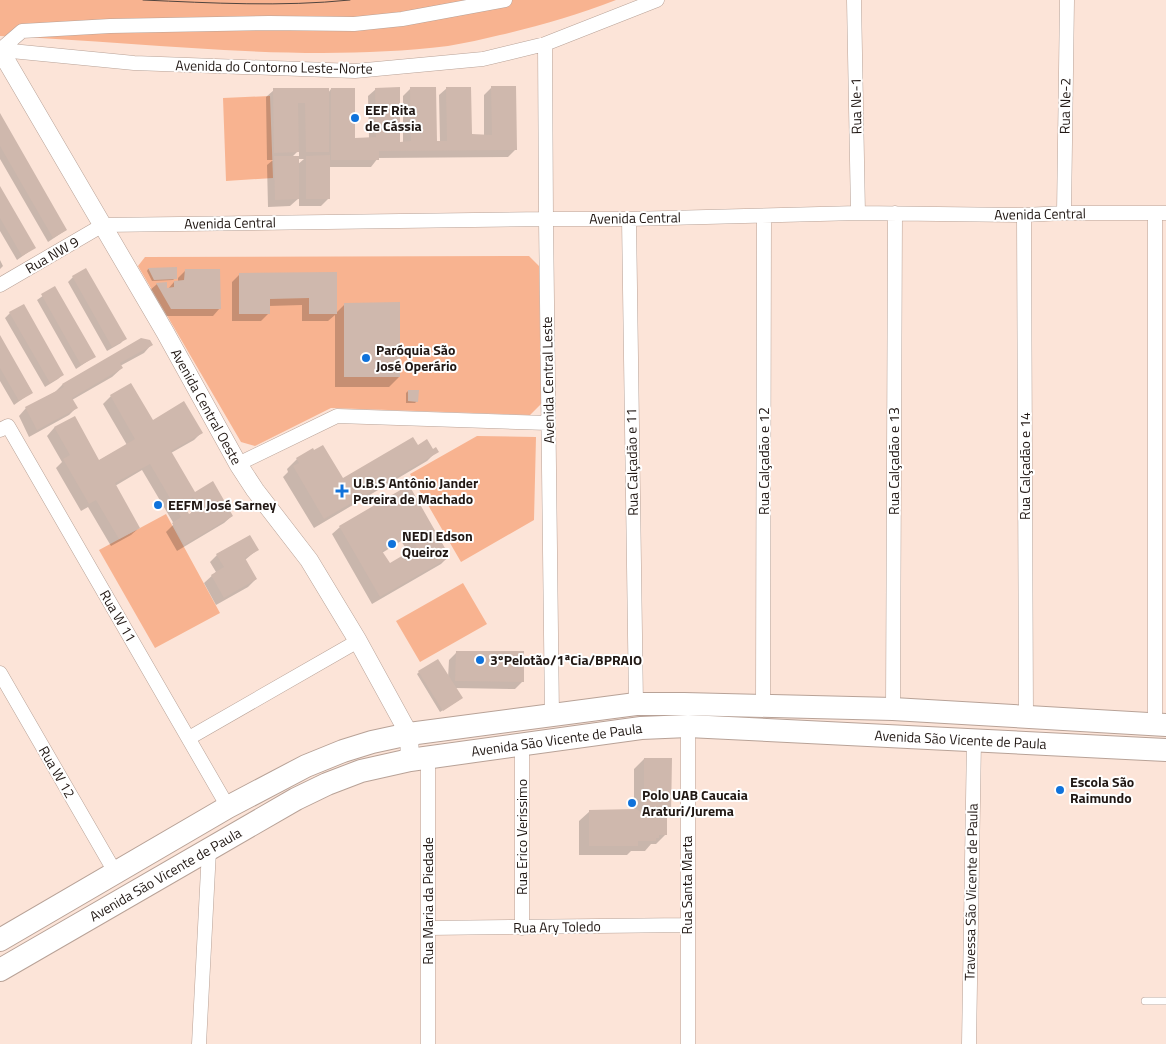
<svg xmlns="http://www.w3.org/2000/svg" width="1166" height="1044" font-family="'Titillium Web',sans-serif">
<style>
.green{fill:#f8b390}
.shadow{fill:#0003;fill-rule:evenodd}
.building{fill:#cfb8ad;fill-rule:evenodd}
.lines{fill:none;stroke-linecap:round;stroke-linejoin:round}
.service-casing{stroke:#b8a297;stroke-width:8}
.minor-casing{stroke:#b8a297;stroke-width:15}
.tertiary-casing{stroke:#b8a297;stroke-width:19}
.primary-casing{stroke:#b8a297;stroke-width:24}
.service{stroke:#fff;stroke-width:7}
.minor{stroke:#fff;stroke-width:14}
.tertiary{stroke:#fff;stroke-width:18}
.primary{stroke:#fff;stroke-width:22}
.tram{stroke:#51453f;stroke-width:1}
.poi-dot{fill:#0f72db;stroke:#fff;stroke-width:2}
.labels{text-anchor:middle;stroke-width:4;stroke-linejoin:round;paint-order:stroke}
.street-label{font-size:14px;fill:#211814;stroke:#fff}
.poi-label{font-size:14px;font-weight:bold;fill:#211814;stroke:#fff;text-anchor:start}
</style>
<rect width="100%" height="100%" fill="#fce4d8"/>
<!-- green -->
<path class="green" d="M 0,0 L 616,0 C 578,15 539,26 500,35 C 483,39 466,43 448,46 C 299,64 149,42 0,36 Z
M 270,96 L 273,178 L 226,181 L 223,98 Z
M 529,256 L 539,266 L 541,404 L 530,415 L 331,408 L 255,446 L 241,442 L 138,266 L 145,257 Z
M 477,436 L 536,437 L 534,520 L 461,562 L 410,474 Z
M 166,514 L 220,613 L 155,648 L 99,550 Z
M 463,583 L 487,624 L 420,662 L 396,621 Z"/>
<!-- shadow -->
<path class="shadow" d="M 411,88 L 436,142 L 440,142 L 439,95 L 447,88 L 471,136 L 484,136 L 484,95 L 491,88 L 516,149 L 508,157 L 378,158 L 371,167 L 328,167 L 329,198 L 321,206 L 299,206 L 299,198 L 290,206 L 268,207 L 267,165 L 273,160 L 267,160 L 266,97 L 274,90 L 328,93 L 331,89 L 354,139 L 369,138 L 368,96 L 376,89 L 399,143 L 403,143 L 403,96 ZM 299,150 L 299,157 L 292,157 ZM 297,159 L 304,159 L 297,165 Z
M 0,116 L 66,230 L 48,242 L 0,159 Z
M 0,188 L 34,248 L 17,260 L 0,231 Z
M 0,260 L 3,266 L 0,269 Z
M 148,269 L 176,269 L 175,278 L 173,280 L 152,281 L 147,271 Z
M 186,270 L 220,308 L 213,316 L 163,316 L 149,291 L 157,284 L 166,284 L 166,289 L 168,289 L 174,282 L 178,282 L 178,278 Z
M 336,274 L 336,313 L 345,304 L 399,377 L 389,387 L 335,387 L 335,315 L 328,321 L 302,321 L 302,305 L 269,306 L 269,313 L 261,321 L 232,321 L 232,282 L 239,275 Z
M 73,277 L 125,338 L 121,343 L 107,351 L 68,282 Z
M 54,288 L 94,357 L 76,369 L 37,300 Z
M 10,313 L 63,374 L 58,379 L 45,387 L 5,318 Z
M 0,338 L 32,392 L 14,405 L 0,381 Z
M 141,339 L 151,345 L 144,353 L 120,366 L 122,368 L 112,377 L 72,400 L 76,408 L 69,415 L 29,437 L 19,416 L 26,408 L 55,392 L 62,385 Z
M 408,391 L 417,401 L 415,403 L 406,403 L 406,393 Z
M 111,396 L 152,422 L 201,433 L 194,440 L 171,453 L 194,494 L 232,516 L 224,523 L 177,551 L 166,532 L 174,524 L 142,470 L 115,486 L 139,528 L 131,535 L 111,546 L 88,507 L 81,511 L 56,468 L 62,462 L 47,436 L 54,428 L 74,418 L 98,461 L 127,445 L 103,404 ZM 186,503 L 192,514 L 189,516 L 182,505 Z
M 417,446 L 437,451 L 427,461 L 314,528 L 283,477 L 288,472 L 287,469 L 297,459 L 314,452 L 342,480 Z
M 409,487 L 449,556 L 441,564 L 372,604 L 332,534 L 340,527 ZM 401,541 L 409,553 L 389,565 L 382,553 Z
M 257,550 L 245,560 L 256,579 L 248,587 L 216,605 L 204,583 L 216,572 L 210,562 L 217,555 Z
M 456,653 L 523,681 L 515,689 L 455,688 L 459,700 L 440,712 L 417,674 L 419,672 L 448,678 L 449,660 Z
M 644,759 L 670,815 L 666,819 L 666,834 L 656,844 L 651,844 L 645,851 L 631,851 L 627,855 L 579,855 L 579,821 L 590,811 L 634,811 L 634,769 Z"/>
<!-- building -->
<path class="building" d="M 491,86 L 516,86 L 517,150 L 379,151 L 379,160 L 331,160 L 331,88 L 355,88 L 355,138 L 376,137 L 375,88 L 400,87 L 400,142 L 411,141 L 410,87 L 436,87 L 437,141 L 447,141 L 446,87 L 471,87 L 472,134 L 492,135 Z
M 273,88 L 329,88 L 329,152 L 306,152 L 305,103 L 298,103 L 299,152 L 274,153 Z
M 0,113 L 67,230 L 53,238 L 0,146 Z
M 330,155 L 330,199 L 306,199 L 306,156 Z
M 274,156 L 299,156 L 299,199 L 275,200 Z
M 0,186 L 36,248 L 22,256 L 0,218 Z
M 177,267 L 177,279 L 154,280 L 148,268 Z
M 86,268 L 127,339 L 112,347 L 72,276 Z
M 185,269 L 220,269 L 221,309 L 171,309 L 156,283 L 167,282 L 167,288 L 174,287 L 174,281 L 184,280 Z
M 337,272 L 337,314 L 309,314 L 309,298 L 270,299 L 270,314 L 239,314 L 239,273 Z
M 55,286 L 96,357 L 81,365 L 41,294 Z
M 400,302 L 400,377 L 344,377 L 344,303 Z
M 24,304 L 64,375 L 50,383 L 9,312 Z
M 0,335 L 33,393 L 19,401 L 0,368 Z
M 141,338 L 150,340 L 153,345 L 120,363 L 123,368 L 121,369 L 72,398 L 78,408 L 37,430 L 25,407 L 64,387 L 62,384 Z
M 131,383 L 153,420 L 184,401 L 203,433 L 171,451 L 195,492 L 213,481 L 233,516 L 184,545 L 172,523 L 181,517 L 150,464 L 115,483 L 140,528 L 119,539 L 96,500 L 89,504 L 63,459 L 70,455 L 54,427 L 75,416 L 99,460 L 135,439 L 110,395 ZM 193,497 L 200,508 L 189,514 L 183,503 Z
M 408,390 L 419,390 L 418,402 L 408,401 Z
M 413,437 L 418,445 L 427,439 L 433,449 L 436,447 L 439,452 L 324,519 L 293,466 L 299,463 L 296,458 L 313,448 L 314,450 L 323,445 L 343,478 Z
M 409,485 L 450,557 L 380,597 L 339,526 ZM 409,534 L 417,547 L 390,563 L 382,551 Z
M 250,535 L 259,550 L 245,558 L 257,579 L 224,598 L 211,575 L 224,567 L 216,554 Z
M 456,651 L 524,651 L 524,682 L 455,681 Z
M 438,659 L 463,698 L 443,711 L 418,671 Z
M 644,758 L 672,758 L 671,815 L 667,815 L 667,835 L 659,835 L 659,838 L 656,838 L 656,841 L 638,841 L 638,846 L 589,846 L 589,810 L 636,809 L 644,814 Z"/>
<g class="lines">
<defs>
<path id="service" d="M 1145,1001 L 1166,1001"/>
<path id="minor" d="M 854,0 L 858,213
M 545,44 L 546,219 L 552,716
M 0,50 L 22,31 L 110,26 L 269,23 L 354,24 L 402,19 L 505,0
M 1,50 L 134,63 L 355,71 L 483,59 L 545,44 L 657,0
M 1064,213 L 1067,0
M 1155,213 L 1155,725
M 1024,215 L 1026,718
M 629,219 L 636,704
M 0,285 L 103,225 L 546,219 L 629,219 L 858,213 L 1024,215 L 1064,213 L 1166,213
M 0,430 L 8,426 L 228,807
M 238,464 L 337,416 L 548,423
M 0,673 L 115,872
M 763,707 L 764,216
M 893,709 L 895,213
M 189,738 L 358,641
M 522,746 L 522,928
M 428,928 L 687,925
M 199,1044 L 209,850
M 428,1044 L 428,759
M 688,1044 L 688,726
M 969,1044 L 974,740"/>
<g id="tertiary">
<path id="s1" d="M 0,50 L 165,332 L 238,464 L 255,490 L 309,560 L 358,641 L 409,734 L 410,760"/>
</g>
<g id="primary">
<path d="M 0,940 L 228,807 L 306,766 L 343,751 L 372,742 L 409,734 L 636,704 L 684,704 L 893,709 L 1166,725"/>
<path id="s2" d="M 0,970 L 296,799 L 327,784 L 361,771 L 410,760 L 641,728 L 688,726 L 1166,750"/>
</g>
</defs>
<!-- service casing -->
<use href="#service" class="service-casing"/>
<!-- minor casing -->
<use href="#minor" class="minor-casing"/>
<!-- tertiary casing -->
<use href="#tertiary" class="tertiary-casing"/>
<!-- primary casing -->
<use href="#primary" class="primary-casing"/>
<!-- service -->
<use href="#service" class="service"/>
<!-- minor -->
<use href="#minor" class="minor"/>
<!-- tertiary -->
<use href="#tertiary" class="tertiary"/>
<!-- primary -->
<use href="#primary" class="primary"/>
<!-- tram -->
<path class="tram" d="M 143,0 C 212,3 282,7 350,0"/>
</g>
<!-- markers -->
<g class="poi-dot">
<circle cx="355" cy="118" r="5"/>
<circle cx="366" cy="358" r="5"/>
<path d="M339.5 483.5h5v5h5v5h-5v5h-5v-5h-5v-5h5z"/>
<circle cx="158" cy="505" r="5"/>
<circle cx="392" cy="544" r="5"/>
<circle cx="480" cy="660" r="5"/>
<circle cx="1060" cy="790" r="5"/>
<circle cx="632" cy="803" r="5"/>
</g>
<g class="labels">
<!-- street labels -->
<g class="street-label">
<text transform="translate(274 67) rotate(1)" y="5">Avenida do Contorno Leste-Norte</text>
<text transform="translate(856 106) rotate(-91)" y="5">Rua Ne-1</text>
<text transform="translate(1065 106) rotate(-89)" y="5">Rua Ne-2</text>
<text transform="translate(1040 214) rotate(-1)" y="5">Avenida Central</text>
<text transform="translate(635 218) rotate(-1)" y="5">Avenida Central</text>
<text transform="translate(230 223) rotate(-1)" y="5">Avenida Central</text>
<text transform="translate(52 255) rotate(-30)" y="5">Rua NW 9</text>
<text transform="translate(548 380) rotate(-91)" y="5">Avenida Central Leste</text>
<text dy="5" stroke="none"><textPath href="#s1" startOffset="412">Avenida Central Oeste</textPath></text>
<text transform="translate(764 461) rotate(-90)" y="5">Rua Calçadão e 12</text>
<text transform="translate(894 461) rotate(-90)" y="5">Rua Calçadão e 13</text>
<text transform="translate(632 462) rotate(-91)" y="5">Rua Calçadão e 11</text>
<text transform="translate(1025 466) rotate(-90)" y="5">Rua Calçadão e 14</text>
<text transform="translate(118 616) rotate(60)" y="5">Rua W 11</text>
<text dy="5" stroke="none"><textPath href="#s2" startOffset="611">Avenida São Vicente de Paula</textPath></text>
<text dy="5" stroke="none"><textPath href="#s2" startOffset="1016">Avenida São Vicente de Paula</textPath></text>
<text transform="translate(57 772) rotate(60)" y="5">Rua W 12</text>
<text transform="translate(522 837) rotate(-90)" y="5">Rua Erico Verissimo</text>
<text dy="5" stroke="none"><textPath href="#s2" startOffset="191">Avenida São Vicente de Paula</textPath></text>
<text transform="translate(687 885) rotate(-90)" y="5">Rua Santa Marta</text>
<text transform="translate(971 892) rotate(-89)" y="5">Travessa São Vicente de Paula</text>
<text transform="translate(428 901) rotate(-90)" y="5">Rua Maria da Piedade</text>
<text transform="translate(557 927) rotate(-1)" y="5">Rua Ary Toledo</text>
</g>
<!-- poi labels -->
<g class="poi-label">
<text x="365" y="115">EEF Rita<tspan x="365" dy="16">de Cássia</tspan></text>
<text x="376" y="355">Paróquia São<tspan x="376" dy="16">José Operário</tspan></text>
<text x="353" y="488">U.B.S Antônio Jander<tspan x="353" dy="16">Pereira de Machado</tspan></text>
<text x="168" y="510">EEFM José Sarney</text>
<text x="402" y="541">NEDI Edson<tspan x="402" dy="16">Queiroz</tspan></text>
<text x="490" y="665">3ºPelotão/1ªCia/BPRAIO</text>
<text x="1070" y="787">Escola São<tspan x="1070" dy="16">Raimundo</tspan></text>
<text x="642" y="800">Polo UAB Caucaia<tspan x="642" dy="16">Araturi/Jurema</tspan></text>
</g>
</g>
</svg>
